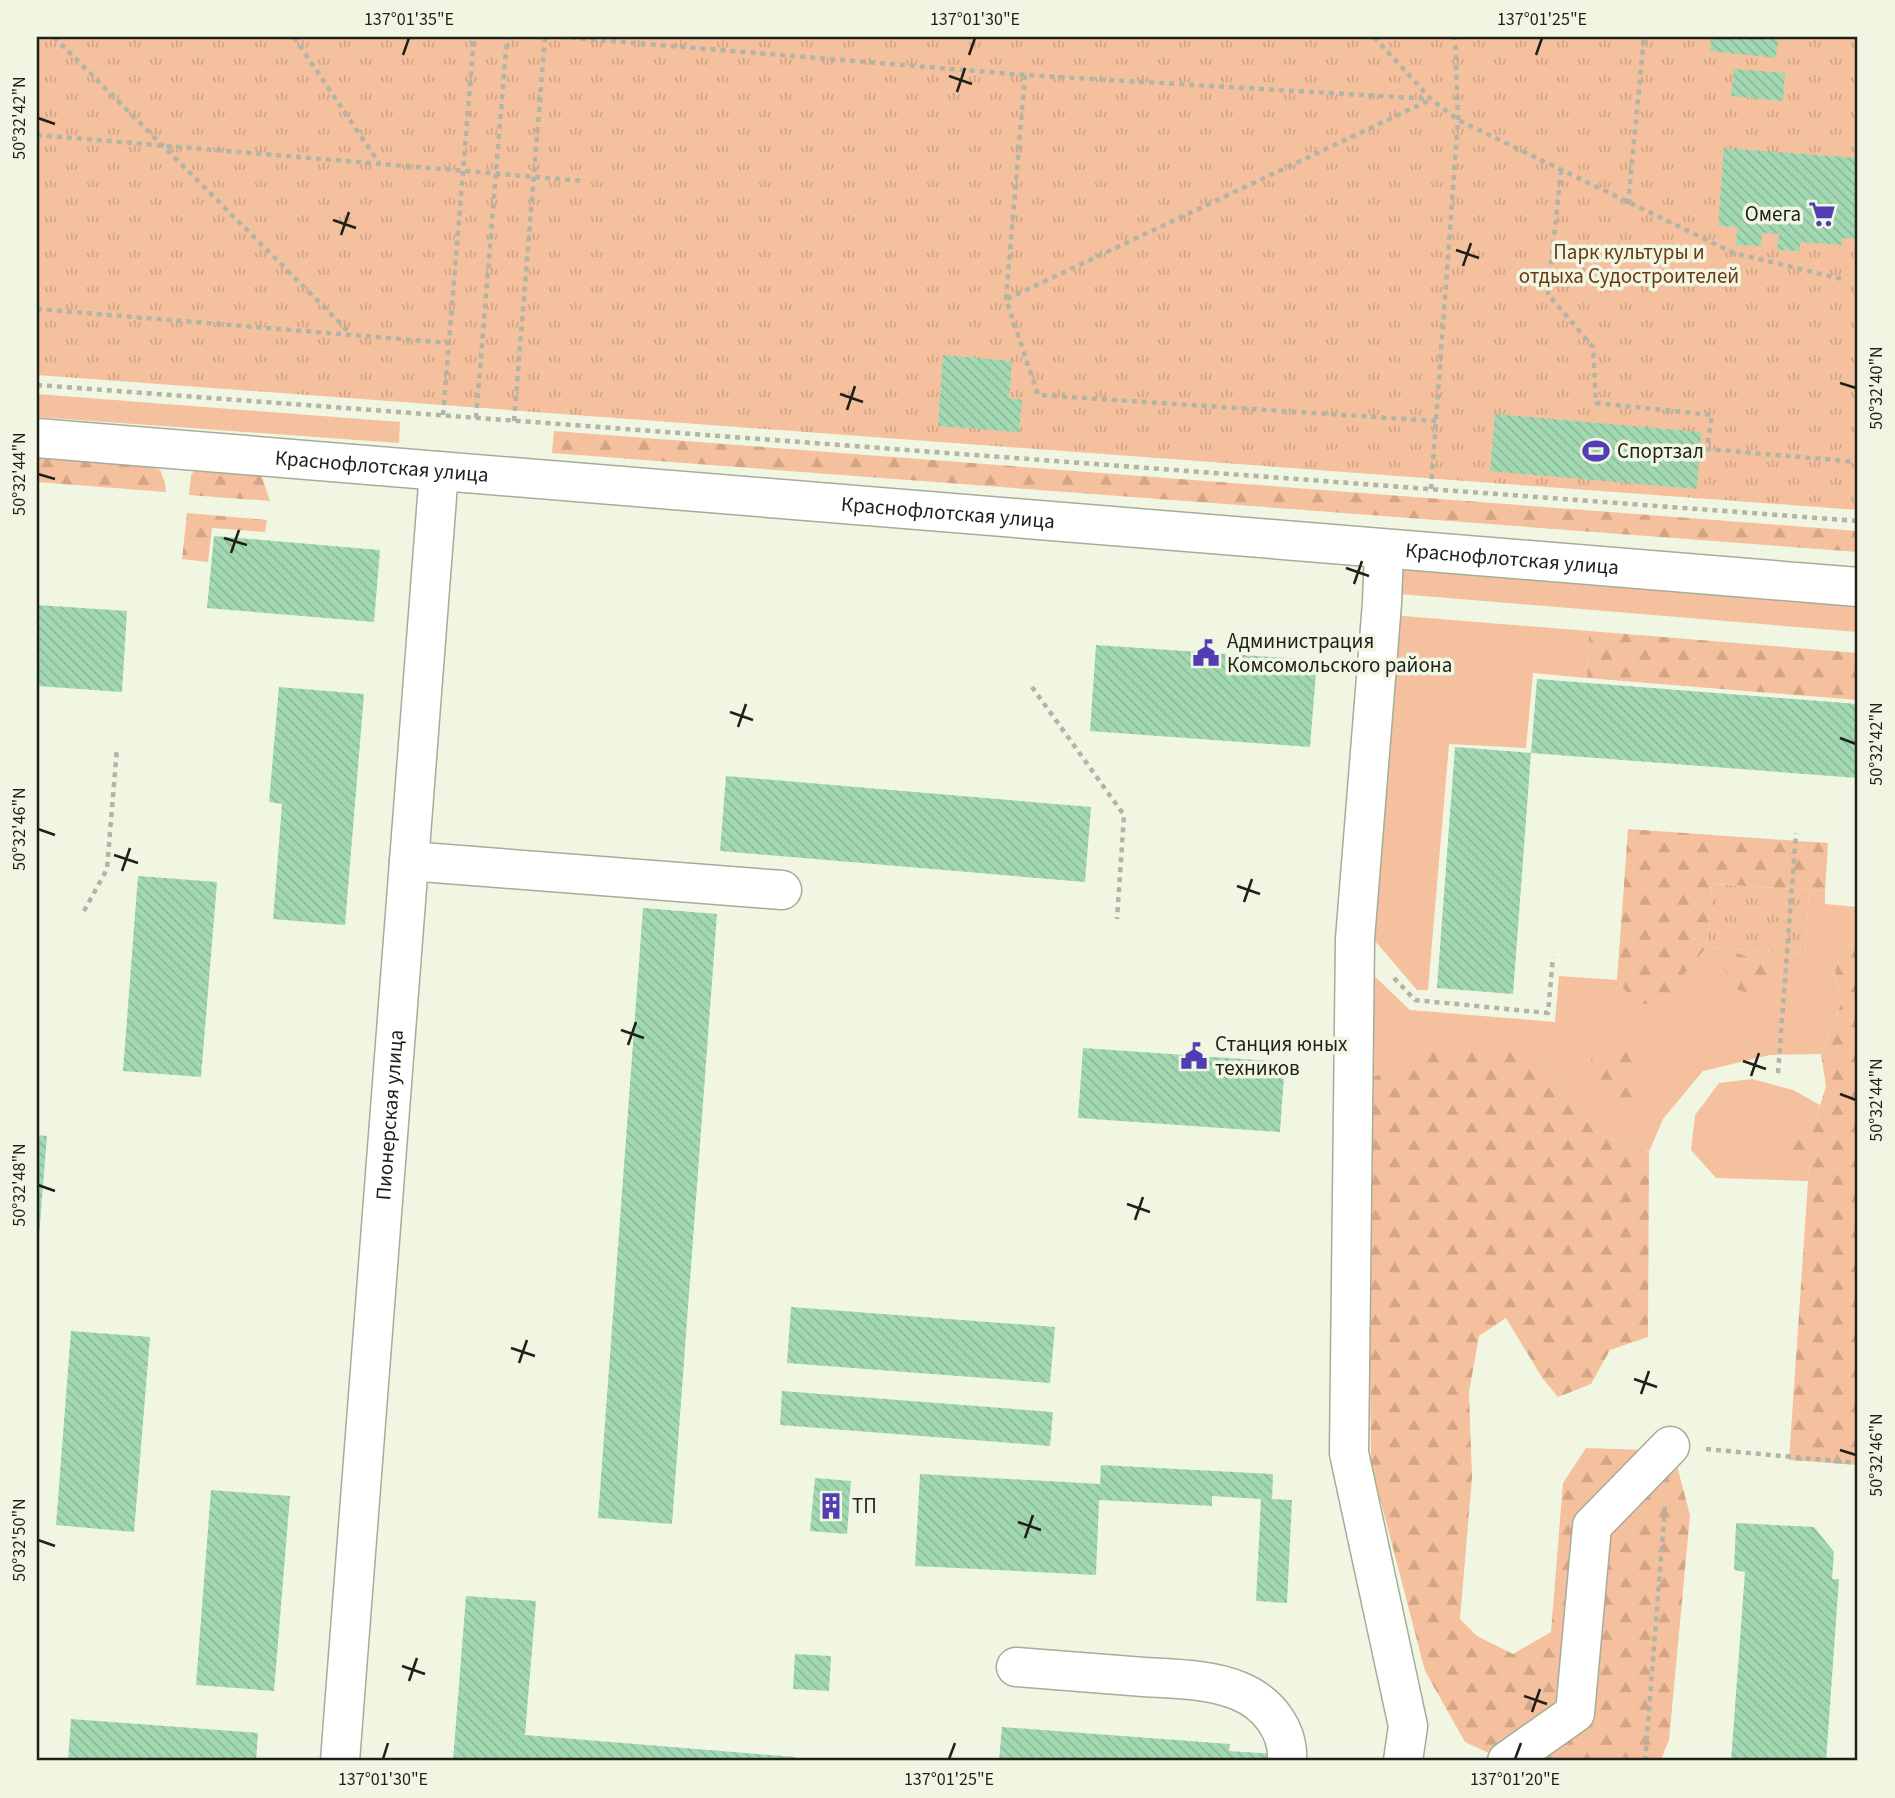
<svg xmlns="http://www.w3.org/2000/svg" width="1895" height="1798" font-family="'Source Sans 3',sans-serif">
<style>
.grass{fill:#f5c09d}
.forest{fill:url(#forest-firs)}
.park{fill:url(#park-tufts)}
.building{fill:url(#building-back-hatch)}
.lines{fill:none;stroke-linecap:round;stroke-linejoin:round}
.minor-casing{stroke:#a6ac99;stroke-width:41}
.path{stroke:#b1b5a5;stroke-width:4.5;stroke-dasharray:5 5;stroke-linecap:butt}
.minor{stroke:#fff;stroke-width:38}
.ticks{fill:none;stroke:#1e2019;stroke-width:2.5}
.labels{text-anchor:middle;stroke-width:7;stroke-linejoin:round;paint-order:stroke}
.poi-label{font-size:21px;fill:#1e2019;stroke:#f0f6e2;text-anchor:start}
.park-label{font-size:21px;fill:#6b3912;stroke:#f0f6e2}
.street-label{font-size:21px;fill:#1e2019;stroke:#f0f6e2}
.neatline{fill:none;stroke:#1e2019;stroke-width:2.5}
.ticks-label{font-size:18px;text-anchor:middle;fill:#1e2019}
</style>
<defs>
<pattern id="forest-firs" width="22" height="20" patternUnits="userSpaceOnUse" patternTransform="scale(1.75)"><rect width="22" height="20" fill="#f5c09d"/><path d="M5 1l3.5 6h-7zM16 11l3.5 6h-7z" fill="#d2a587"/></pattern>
<pattern id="park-tufts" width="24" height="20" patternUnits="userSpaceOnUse" patternTransform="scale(1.75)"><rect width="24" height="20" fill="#f5c09d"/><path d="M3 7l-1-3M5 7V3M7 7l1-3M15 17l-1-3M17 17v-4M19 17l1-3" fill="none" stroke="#d2a587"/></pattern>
<pattern id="building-back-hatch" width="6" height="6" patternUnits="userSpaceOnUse" patternTransform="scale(1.75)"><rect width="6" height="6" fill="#a2d9b2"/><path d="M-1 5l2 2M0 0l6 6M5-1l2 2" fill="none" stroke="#8bba98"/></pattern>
</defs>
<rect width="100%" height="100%" fill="#f0f6e2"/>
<!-- grass -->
<path class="grass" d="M 37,394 L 400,422 L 399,443 L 37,417 Z
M 1402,568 L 1858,605 L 1858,632 L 1399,594 Z
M 1391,615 L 1589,631 L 1587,678 L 1533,673 L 1526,748 L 1449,744 L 1428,990 L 1417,990 L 1369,934 Z
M 1809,890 L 1825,891 L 1825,904 L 1858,907 L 1858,946 L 1846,945 L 1835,970 L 1841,1004 L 1821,1054 L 1770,1055 L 1703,1071 L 1663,1119 L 1649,1152 L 1597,1134 L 1536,1054 L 1367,1081 L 1369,971 L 1410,1010 L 1555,1022 L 1559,976 L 1617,980 L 1627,993 L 1671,995 L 1677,983 L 1707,947 L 1805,954 Z
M 1752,1079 L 1793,1090 L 1820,1105 L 1816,1119 L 1783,1154 L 1809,1167 L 1808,1181 L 1716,1178 L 1691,1150 L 1695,1115 L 1719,1083 Z"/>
<!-- forest -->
<path class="forest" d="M 554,431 L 1858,531 L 1858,552 L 552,453 Z
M 37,455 L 146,464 L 160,470 L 165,483 L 166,492 L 37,482 Z
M 196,469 L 260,472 L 270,501 L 189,495 L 191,475 Z
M 187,513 L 267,520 L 265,532 L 212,528 L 208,562 L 182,559 Z
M 1589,631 L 1858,653 L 1858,700 L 1587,678 Z
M 1628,829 L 1828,843 L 1825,891 L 1712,884 L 1707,947 L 1677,983 L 1671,995 L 1661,1001 L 1644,1004 L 1627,993 L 1617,980 Z
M 1846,945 L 1858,946 L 1858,1465 L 1789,1460 L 1809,1167 L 1783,1155 L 1791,1126 L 1816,1119 L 1826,1086 L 1821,1054 L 1841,1004 L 1835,970 Z
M 1737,953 L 1760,962 L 1769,978 L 1764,991 L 1754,995 L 1733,988 L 1721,961 Z
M 1616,1045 L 1629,1053 L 1641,1054 L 1642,1066 L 1633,1102 L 1621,1108 L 1599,1097 L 1590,1072 L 1592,1052 Z
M 1429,1046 L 1536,1054 L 1597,1134 L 1649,1152 L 1648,1337 L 1610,1350 L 1591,1384 L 1558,1397 L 1543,1379 L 1506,1318 L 1479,1336 L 1469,1392 L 1472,1478 L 1460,1619 L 1477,1636 L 1513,1654 L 1551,1632 L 1563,1483 L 1586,1448 L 1673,1451 L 1690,1515 L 1669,1740 L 1660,1761 L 1506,1761 L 1465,1742 L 1425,1671 L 1371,1464 L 1367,1081 Z"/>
<!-- park -->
<path class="park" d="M 37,37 L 1858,37 L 1858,510 L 37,375 Z
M 1712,884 L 1809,890 L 1805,954 L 1707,947 Z"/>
<!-- building -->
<path class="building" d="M 1711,37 L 1778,37 L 1776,58 L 1710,51 Z
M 1734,69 L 1785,73 L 1783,101 L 1731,96 Z
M 1724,148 L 1858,158 L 1858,239 L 1842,238 L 1842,245 L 1800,242 L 1800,251 L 1777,250 L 1779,234 L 1762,233 L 1761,246 L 1736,245 L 1737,227 L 1718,226 Z
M 943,355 L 1012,361 L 1009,398 L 1022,400 L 1019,432 L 938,426 Z
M 1495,414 L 1701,432 L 1697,489 L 1490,471 Z
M 214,536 L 380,550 L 374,622 L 207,608 Z
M 37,605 L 127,611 L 122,692 L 37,686 Z
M 1096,645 L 1317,660 L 1310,747 L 1090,731 Z
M 1537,679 L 1858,704 L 1858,778 L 1531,753 Z
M 279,687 L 364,694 L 345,925 L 273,919 L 282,804 L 269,802 Z
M 1455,747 L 1531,753 L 1513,994 L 1437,988 Z
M 726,776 L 1091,807 L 1085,882 L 720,851 Z
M 138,876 L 217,882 L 201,1077 L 123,1071 Z
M 643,908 L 717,914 L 672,1524 L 598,1518 Z
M 1083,1048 L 1285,1062 L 1280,1132 L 1078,1118 Z
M 37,1135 L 47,1136 L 39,1236 L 37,1236 Z
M 791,1307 L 1055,1327 L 1050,1383 L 787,1363 Z
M 71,1331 L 150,1337 L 134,1532 L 56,1525 Z
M 782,1391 L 1053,1412 L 1050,1446 L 780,1425 Z
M 1101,1465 L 1273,1474 L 1272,1499 L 1292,1500 L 1287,1603 L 1256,1601 L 1261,1499 L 1212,1496 L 1212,1506 L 1099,1500 L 1096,1575 L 915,1566 L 920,1474 L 1100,1484 Z
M 815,1478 L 851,1481 L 847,1534 L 810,1531 Z
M 211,1490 L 290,1496 L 274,1691 L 196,1685 Z
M 1736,1523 L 1814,1527 L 1834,1552 L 1832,1579 L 1839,1579 L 1826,1761 L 1731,1761 L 1745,1572 L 1734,1570 Z
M 466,1596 L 536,1601 L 525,1735 L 795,1757 L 794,1761 L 453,1761 Z
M 795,1654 L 831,1656 L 829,1691 L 793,1689 Z
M 71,1719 L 258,1733 L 256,1761 L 68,1761 Z
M 1002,1727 L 1230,1744 L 1229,1751 L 1276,1754 L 1276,1761 L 999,1761 Z"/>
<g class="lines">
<defs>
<g id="minor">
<path id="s1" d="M 37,438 L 1858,587"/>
<path d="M 1384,549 L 1382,603 L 1355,939 L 1349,1453 L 1408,1726 L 1403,1761"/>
<path d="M 409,861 L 782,890"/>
<path d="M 1016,1667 C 1059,1670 1101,1674 1144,1677 C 1175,1679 1210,1679 1239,1691 C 1268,1703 1289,1730 1287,1761"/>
<path id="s2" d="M 340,1761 L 439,471"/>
<path d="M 1507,1761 L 1575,1713 L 1592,1526 L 1670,1446"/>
</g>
</defs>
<!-- minor casing -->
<use href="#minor" class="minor-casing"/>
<!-- path -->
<path class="path" d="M 54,37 L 351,334
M 294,37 L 379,163
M 561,37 L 1025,75 L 1431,99
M 1374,37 L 1431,99 L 1458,120 L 1734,253 L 1846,280
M 1025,75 L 1006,299 L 1038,395 L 1436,421
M 37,135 L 584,181
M 1561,170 L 1548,294 L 1593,347 L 1596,403 L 1712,415 L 1707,449 L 1858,462
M 1628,204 L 1644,37
M 1007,299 L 1430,100
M 37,309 L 449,343
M 37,385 L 1858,521
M 443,415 L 474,37
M 476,418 L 507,37
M 514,421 L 545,37
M 1431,489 L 1458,120 L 1455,37
M 1032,687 L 1124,815 L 1117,919
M 84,911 L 107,869 L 117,748
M 1394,978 L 1415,1000 L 1548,1013 L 1553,957
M 1778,1073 L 1796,833
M 1706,1449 L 1858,1463
M 1645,1761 L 1665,1506"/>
<!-- minor -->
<use href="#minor" class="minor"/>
</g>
<!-- ticks -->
<path class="ticks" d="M 403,55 L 409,38M 969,55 L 975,38M 1536,55 L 1542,38M 949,76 L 972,84M 957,92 L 965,68M 38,118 L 55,124M 333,220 L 356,228M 341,235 L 349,212M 1456,250 L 1479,258M 1463,266 L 1471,243M 1840,383 L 1856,388M 840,394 L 863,402M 847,410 L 855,386M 38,474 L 55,479M 224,538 L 247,545M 231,553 L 239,530M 1346,568 L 1369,576M 1354,584 L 1362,561M 730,712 L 753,720M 738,727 L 746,704M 1840,738 L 1856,744M 38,829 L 55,835M 114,855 L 138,863M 122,871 L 130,848M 1237,886 L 1260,894M 1244,902 L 1252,879M 621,1030 L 644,1038M 628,1045 L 636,1022M 1743,1061 L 1766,1069M 1751,1076 L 1759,1053M 1840,1094 L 1856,1100M 38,1185 L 55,1191M 1127,1204 L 1150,1212M 1135,1220 L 1143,1197M 511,1348 L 535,1356M 519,1363 L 527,1340M 1634,1379 L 1657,1387M 1641,1394 L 1649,1371M 1840,1450 L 1856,1455M 1018,1522 L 1041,1530M 1025,1538 L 1033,1515M 38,1540 L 55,1546M 402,1666 L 425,1674M 409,1681 L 417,1658M 1524,1696 L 1547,1704M 1532,1712 L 1540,1689M 383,1759 L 388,1743M 949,1759 L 955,1743M 1515,1759 L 1521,1743"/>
<!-- icons -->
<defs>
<symbol id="supermarket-bare" viewBox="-9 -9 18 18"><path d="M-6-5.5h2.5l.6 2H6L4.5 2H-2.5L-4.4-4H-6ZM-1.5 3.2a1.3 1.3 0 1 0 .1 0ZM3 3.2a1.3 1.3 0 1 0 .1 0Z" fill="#513db5" stroke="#f0f6e2" stroke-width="2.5" paint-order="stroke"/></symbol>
<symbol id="stadium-bare" viewBox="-9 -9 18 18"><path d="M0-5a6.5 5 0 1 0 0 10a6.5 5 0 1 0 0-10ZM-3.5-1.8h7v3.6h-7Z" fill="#513db5" stroke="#f0f6e2" stroke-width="2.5" paint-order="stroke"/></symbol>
<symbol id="civic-bare" viewBox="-9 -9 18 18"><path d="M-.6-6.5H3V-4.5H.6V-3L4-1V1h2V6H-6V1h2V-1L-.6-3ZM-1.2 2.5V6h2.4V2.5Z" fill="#513db5" stroke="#f0f6e2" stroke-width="2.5" paint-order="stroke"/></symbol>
<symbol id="building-bare" viewBox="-9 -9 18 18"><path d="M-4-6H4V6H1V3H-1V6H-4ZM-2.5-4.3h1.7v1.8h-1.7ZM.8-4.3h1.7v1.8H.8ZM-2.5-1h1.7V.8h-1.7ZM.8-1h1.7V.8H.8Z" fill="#513db5" stroke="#f0f6e2" stroke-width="2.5" paint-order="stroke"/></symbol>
</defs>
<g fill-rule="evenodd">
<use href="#supermarket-bare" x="1803" y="195" width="38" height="38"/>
<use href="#stadium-bare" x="1577" y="432" width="38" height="38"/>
<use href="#civic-bare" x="1187" y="634" width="38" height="38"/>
<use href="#civic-bare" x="1175" y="1037" width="38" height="38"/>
<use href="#building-bare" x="812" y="1487" width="38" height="38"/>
</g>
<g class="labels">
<!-- poi labels -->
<g class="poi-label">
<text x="1801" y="221" text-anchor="end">Омега</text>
<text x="1617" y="458">Спортзал</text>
<text x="1227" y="648">Администрация<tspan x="1227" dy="24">Комсомольского района</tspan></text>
<text x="1215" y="1051">Станция юных<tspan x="1215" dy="24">техников</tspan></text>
<text x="852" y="1513">ТП</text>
</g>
<!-- park labels -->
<g class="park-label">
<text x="1629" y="259">Парк культуры и<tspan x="1629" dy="24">отдыха Судостроителей</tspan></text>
</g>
<!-- street labels -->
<g class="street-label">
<text dy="7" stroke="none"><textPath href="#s1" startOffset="346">Краснофлотская улица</textPath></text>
<text dy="7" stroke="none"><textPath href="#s1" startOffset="914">Краснофлотская улица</textPath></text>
<text dy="7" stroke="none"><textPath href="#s1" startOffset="1480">Краснофлотская улица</textPath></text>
<text dy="7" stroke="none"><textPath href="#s2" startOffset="648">Пионерская улица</textPath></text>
</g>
</g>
<!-- border -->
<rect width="1895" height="1798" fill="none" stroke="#f0f6e2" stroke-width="77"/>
<rect x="38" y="38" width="1818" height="1721" class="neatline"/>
<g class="ticks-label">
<text x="409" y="25">137°01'35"E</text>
<text x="975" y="25">137°01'30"E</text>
<text x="1542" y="25">137°01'25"E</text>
<text transform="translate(19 118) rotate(-90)" y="6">50°32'42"N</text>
<text transform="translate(1876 388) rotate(-90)" y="6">50°32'40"N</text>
<text transform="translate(19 474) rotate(-90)" y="6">50°32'44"N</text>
<text transform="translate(1876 744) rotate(-90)" y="6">50°32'42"N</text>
<text transform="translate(19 829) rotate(-90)" y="6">50°32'46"N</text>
<text transform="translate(1876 1100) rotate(-90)" y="6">50°32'44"N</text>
<text transform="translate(19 1185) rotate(-90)" y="6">50°32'48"N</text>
<text transform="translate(1876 1455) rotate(-90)" y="6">50°32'46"N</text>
<text transform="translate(19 1540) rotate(-90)" y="6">50°32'50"N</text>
<text x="383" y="1785">137°01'30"E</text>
<text x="949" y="1785">137°01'25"E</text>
<text x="1515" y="1785">137°01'20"E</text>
</g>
</svg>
